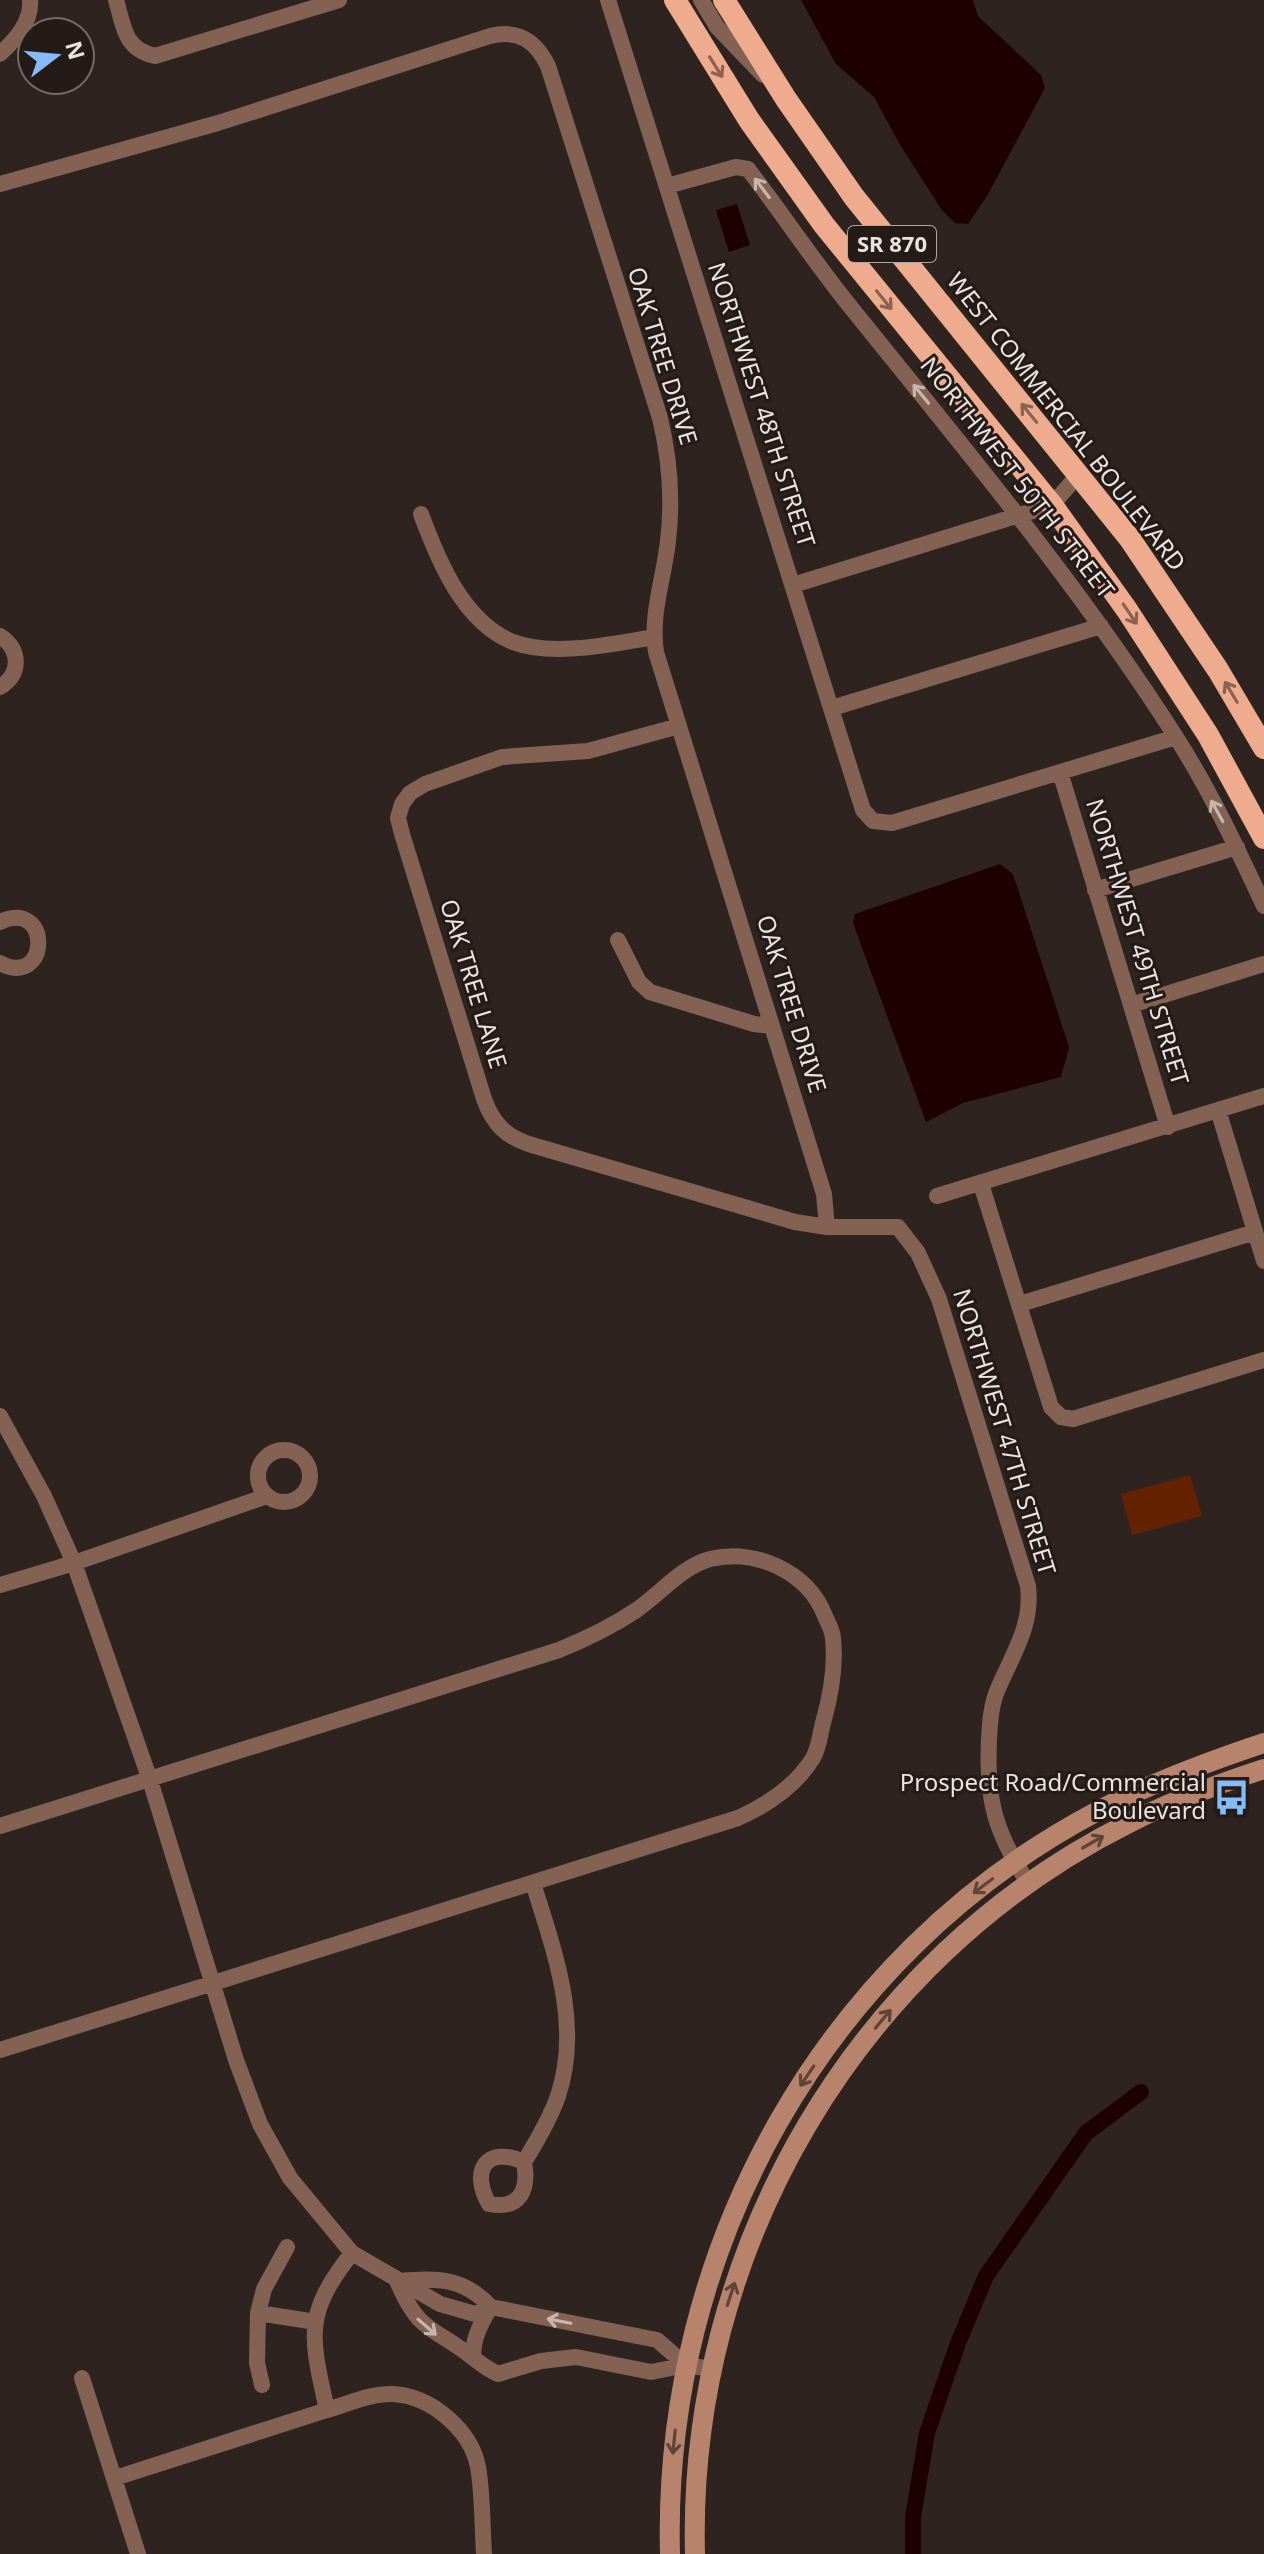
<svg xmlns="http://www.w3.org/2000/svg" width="1264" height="2554" font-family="'Noto Sans',sans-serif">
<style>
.green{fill:#642300}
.water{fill:#1f0000}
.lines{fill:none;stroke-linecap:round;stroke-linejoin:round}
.canal{stroke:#1f0000;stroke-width:16}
.minor{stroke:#836254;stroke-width:16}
.secondary{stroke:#b8836d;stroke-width:20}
.trunk{stroke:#eeab8e;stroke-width:22}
.oneway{stroke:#896252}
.oneway2{stroke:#c7b6af}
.oneway3{stroke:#5f4439}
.labels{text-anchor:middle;stroke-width:6;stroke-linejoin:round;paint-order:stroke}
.shield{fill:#241a16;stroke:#afa7a3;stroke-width:2}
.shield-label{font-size:22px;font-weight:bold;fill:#ebe3e0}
.street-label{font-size:24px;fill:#ebe3e0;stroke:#241a16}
.poi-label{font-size:24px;fill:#ebe3e0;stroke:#241a16;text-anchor:end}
</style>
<rect width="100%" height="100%" fill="#2e231f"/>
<!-- green -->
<path class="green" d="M 1190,1475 L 1202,1516 L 1132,1535 L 1121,1494 Z"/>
<!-- water -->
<path class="water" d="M 801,0 L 973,0 L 978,16 L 1041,75 L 1045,88 L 987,196 L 968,224 L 955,223 L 941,209 L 899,143 L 874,97 L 836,64 Z
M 737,204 L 750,245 L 729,252 L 716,210 Z
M 1000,864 L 1013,874 L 1069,1047 L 1061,1077 L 963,1103 L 926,1122 L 853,923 L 855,914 Z"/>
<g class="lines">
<!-- canal -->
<path class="canal" d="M 913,2554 L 913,2517 L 927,2433 L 958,2343 L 986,2276 L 1086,2133 L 1141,2092"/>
<!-- minor -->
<path class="minor" d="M 116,0 C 124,27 124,49 155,56 L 339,0
M 608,0 L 863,810 L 873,821 L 892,823 L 1176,737
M 701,0 L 717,27 L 763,75
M 0,54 C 15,40 32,22 30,0
M 0,184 L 218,123 L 490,36 C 519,29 536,41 548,66 L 660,418 C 670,460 673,499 668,541 C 664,578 650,615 656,652 L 824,1194 L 827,1227
M 667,186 L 736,167 L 748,169 C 781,212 811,257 845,300 C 959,442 1076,581 1174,734 C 1209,788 1237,848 1264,906
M 421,514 C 438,560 463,622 513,642 C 552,657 613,644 654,637
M 793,585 L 1052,505 L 1079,474
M 0,636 C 21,650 21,674 0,687
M 832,708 L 1101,626
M 679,726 L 588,751 L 502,757 L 425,784 L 410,793 L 402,804 L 398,818 L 402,834 L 484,1099 C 493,1124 506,1137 532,1145 L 795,1222 L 827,1227 L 898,1227 L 918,1253 L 939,1299 L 1028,1586 C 1033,1626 1012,1655 997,1691 C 991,1706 990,1722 989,1739 C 986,1800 995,1833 1029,1884
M 1060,772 L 1168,1127
M 1095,890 L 1237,847
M 0,922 C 52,898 50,989 0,963
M 618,940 L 639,982 L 650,992 L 754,1024 L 772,1026
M 1131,1005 L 1264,964
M 1218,1110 L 1264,1261
M 981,1184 L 1051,1407 L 1061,1417 L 1073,1419 L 1264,1360
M 937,1196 L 1264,1096
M 1020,1304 L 1255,1232
M 0,1416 L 44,1496 L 74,1563 L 0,1585
M258 1476a26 26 0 1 1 52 0a26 26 0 1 1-52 0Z
M 267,1496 L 74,1563 L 150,1780 L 236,2060 L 260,2124 L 290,2178 L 352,2253 L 440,2304 L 475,2314 L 491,2307
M 0,1826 L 559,1650 C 586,1639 611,1627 635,1611 C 659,1595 681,1567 710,1559 C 756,1548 808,1572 825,1616 C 828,1623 833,1631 833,1639 C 836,1668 831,1695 823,1723 C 820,1734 819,1748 813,1758 C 795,1787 767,1805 738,1818 L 0,2050
M 524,2162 C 529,2189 521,2210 489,2204 C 470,2171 486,2145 524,2162 C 537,2141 550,2119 558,2096 C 582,2024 554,1951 533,1883
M 287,2247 L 264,2289 L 258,2313 L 316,2322
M 397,2281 C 419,2333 432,2326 472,2357 C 481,2364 487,2369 498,2374 L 541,2361 L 576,2357 L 651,2372 L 686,2365 L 711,2369
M 399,2281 C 437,2278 463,2277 491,2307
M 491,2307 L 657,2340 L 686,2365
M 258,2313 L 257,2363 L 262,2385
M 473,2357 C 473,2338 480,2325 490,2308
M 82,2378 L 138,2554
M 327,2410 C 348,2404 371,2393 393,2394 C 431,2396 471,2430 478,2467 C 483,2495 482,2526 484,2554
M 115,2478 L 327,2410 C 311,2337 303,2315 352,2253"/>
<!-- secondary -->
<path class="secondary" d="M 670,2554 C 662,2249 824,1956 1096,1812 C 1150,1783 1207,1762 1264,1743
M 695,2554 C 687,2251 856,1959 1129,1823 C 1172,1801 1218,1784 1264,1769"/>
<!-- trunk -->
<path class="trunk" d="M 675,0 L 749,120 L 824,225 L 1052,505 L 1127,610 L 1208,735 L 1264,838
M 724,0 L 786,99 L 854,197 L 1130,539 L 1218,670 L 1264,748"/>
</g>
<!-- one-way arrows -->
<defs><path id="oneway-shaft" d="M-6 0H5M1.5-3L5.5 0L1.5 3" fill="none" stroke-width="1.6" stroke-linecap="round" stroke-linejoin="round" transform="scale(2)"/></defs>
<g class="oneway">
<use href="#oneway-shaft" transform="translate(716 67) rotate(58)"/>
<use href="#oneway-shaft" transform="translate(884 300) rotate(51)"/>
<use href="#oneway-shaft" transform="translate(1029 413) rotate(-129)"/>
<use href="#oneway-shaft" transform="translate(1130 614) rotate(56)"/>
<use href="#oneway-shaft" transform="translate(1231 692) rotate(-121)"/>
</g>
<g class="oneway2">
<use href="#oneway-shaft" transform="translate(762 188) rotate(-127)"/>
<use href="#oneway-shaft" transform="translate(921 394) rotate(-129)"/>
<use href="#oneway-shaft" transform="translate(1217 811) rotate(-119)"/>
<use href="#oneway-shaft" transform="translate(559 2321) rotate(-169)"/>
<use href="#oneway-shaft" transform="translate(427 2327) rotate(41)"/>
</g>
<g class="oneway3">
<use href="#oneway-shaft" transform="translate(1093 1842) rotate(-30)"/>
<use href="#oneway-shaft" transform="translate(983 1886) rotate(143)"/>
<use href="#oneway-shaft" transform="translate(883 2019) rotate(-50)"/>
<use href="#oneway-shaft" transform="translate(807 2076) rotate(124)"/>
<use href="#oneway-shaft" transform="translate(731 2294) rotate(-72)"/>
<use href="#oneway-shaft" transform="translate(674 2442) rotate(96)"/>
</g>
<!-- icons -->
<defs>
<symbol id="bus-bare" viewBox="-9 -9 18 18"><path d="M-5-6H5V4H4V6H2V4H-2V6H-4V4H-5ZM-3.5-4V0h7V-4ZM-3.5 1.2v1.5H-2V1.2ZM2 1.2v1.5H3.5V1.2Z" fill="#86bbfb" stroke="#241a16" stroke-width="2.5" paint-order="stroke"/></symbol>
</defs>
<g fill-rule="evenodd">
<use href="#bus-bare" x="1206" y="1772" width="51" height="51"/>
</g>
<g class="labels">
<!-- shield labels -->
<rect class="shield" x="848" y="226" width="88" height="36" rx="6"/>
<g class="shield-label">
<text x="892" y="252">SR 870</text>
</g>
<!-- street labels -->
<g class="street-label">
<text transform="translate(662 356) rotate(73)" y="8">OAK TREE DRIVE</text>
<text transform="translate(761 405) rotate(72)" y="8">NORTHWEST 48TH STREET</text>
<text transform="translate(1066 422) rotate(52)" y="8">WEST COMMERCIAL BOULEVARD</text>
<text transform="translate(1017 478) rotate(52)" y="8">NORTHWEST 50TH STREET</text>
<text transform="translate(1137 942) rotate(73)" y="8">NORTHWEST 49TH STREET</text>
<text transform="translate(473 984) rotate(73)" y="8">OAK TREE LANE</text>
<text transform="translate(791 1004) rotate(73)" y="8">OAK TREE DRIVE</text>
<text transform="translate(1004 1432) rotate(73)" y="8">NORTHWEST 47TH STREET</text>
</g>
<!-- poi labels -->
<g class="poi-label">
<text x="1206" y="1791">Prospect Road/Commercial<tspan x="1206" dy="28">Boulevard</tspan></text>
</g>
</g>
<!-- north arrow -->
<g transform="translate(56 56) rotate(74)"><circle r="38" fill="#241a16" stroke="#746a67" stroke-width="2"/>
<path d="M0-6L14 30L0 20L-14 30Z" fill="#86bbfb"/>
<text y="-12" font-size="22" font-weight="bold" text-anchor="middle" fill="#ebe3e0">N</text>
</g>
</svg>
